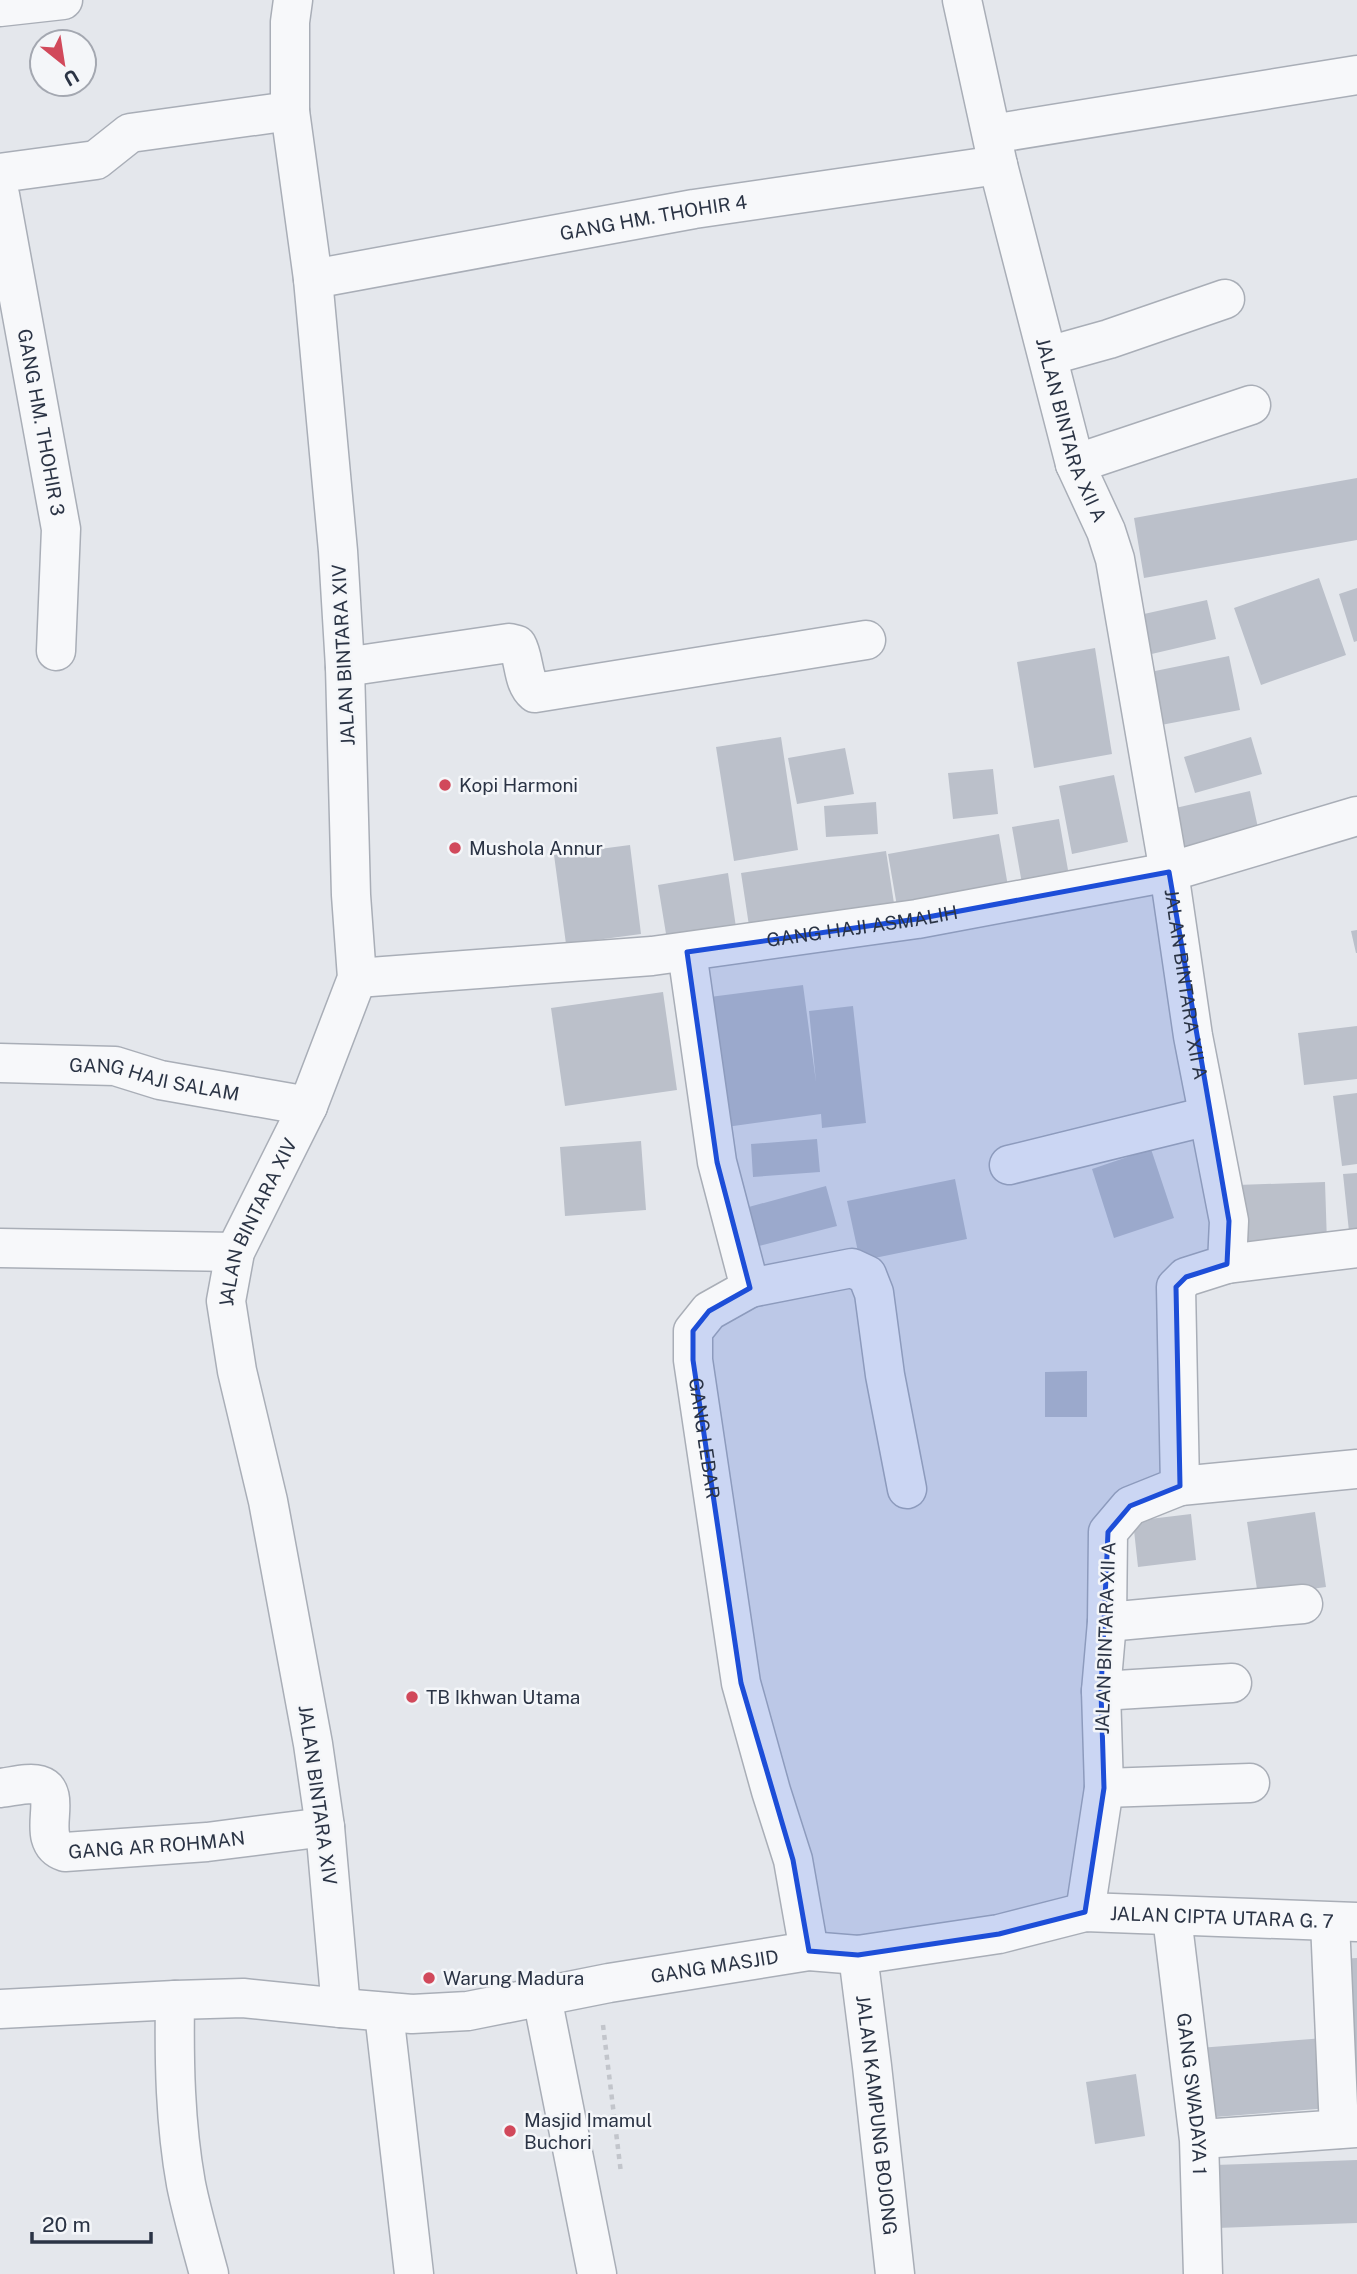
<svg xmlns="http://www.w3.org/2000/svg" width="1357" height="2274" font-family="'Public Sans',sans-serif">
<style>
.building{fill:#bbc0ca}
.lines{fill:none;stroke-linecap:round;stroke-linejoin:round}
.minor-casing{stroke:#a9aeb7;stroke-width:41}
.path{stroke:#c2c5cb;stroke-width:4.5;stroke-dasharray:5 5;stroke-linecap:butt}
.minor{stroke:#f7f8fa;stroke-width:38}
.marked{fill:#1d4ed8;fill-opacity:0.2;stroke:#1d4ed8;stroke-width:5;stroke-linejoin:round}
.poi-dot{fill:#d1495b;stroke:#f4f6f9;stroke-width:2.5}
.labels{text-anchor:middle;stroke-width:5;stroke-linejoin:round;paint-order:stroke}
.street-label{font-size:19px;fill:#2b3445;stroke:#f4f6f9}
.poi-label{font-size:19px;fill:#2b3445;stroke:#f4f6f9;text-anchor:start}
</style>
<rect width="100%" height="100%" fill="#e4e7ec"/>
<!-- building -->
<path class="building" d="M 1357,478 L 1357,540 L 1144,578 L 1134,518 Z
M 1319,578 L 1346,655 L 1261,685 L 1234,608 Z
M 1357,588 L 1357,641 L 1354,642 L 1339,594 Z
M 1207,600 L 1216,639 L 1143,656 L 1135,616 Z
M 1095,648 L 1112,754 L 1034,768 L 1017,662 Z
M 1229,656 L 1240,710 L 1161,725 L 1150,672 Z
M 781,737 L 798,850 L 734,861 L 716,747 Z
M 1251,737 L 1262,774 L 1195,793 L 1184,757 Z
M 845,748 L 854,794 L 797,804 L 788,758 Z
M 993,769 L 998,814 L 953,819 L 948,773 Z
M 1114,775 L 1128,842 L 1072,854 L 1059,786 Z
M 1250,791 L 1260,837 L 1182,856 L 1171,809 Z
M 876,802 L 878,834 L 826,837 L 824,806 Z
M 1059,819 L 1071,887 L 1024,895 L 1012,827 Z
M 999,834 L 1010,898 L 899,918 L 888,854 Z
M 630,845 L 641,934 L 566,944 L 554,855 Z
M 886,851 L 895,910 L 751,939 L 741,873 Z
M 728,873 L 737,934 L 668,946 L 658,885 Z
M 1357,930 L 1357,953 L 1356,953 L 1351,931 Z
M 803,985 L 816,1082 L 809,1011 L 853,1006 L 866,1123 L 822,1128 L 821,1114 L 719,1128 L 702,998 Z
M 663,992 L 677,1090 L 565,1106 L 551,1008 Z
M 1357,1026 L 1357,1079 L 1304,1085 L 1298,1033 Z
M 1357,1093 L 1357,1164 L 1342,1166 L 1333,1096 Z
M 817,1139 L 820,1172 L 753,1177 L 751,1144 Z
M 641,1141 L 646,1210 L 565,1216 L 560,1147 Z
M 1151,1149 L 1174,1218 L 1114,1238 L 1092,1169 Z
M 1357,1173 L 1357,1241 L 1350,1241 L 1343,1174 Z
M 955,1179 L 967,1239 L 860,1261 L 847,1201 Z
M 1325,1182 L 1327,1243 L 1239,1245 L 1237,1185 Z
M 826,1186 L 837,1226 L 755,1247 L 745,1208 Z
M 1087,1371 L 1087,1417 L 1045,1417 L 1045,1372 Z
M 1315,1512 L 1326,1587 L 1258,1596 L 1247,1522 Z
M 1191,1514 L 1196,1560 L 1138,1567 L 1133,1521 Z
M 1357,1958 L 1357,2112 L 1338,1959 Z
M 1324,2038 L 1329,2108 L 1203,2118 L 1199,2048 Z
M 1136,2074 L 1145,2136 L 1095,2144 L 1086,2082 Z
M 1357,2160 L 1357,2223 L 1217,2228 L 1215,2165 Z"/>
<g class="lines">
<defs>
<g id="minor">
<path id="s1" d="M 962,0 L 998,165 L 1075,464 L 1106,531 L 1115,559 L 1169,872 L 1193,1036 L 1229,1221 L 1227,1264 L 1186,1277 L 1176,1287 L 1180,1486 L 1130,1506 L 1108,1532 L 1107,1622 L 1101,1691 L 1104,1788 L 1085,1912"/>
<path d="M 0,7 L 63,0"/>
<path d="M 992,134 L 1357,75"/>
<path d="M 0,173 L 96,160 L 130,133 L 290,111"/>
<path id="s2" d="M 0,195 L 61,529 L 56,651"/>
<path id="s3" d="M 313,279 L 694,209 L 998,165"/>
<path d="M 1048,356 L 1109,339 L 1225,299"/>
<path d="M 1075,464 L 1251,405"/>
<path d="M 345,667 L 509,643 L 517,645 C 525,659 522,682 535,693 L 866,640"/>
<path id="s4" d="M 687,952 L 717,1162 L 750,1288 L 709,1311 L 693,1331 L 693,1360 L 741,1683 L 771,1791 L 793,1860 L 809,1951"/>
<path id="s5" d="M 357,978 L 652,956 L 917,919 L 1169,872 L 1357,816"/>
<path id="s6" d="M 0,1063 L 115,1066 L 160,1080 L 308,1106"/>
<path d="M 1009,1165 L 1208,1116"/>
<path d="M 0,1248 L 235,1252"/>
<path d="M 1227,1264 L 1357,1248"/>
<path d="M 750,1288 L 852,1268 L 867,1275 L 874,1293 L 885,1375 L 907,1489"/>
<path d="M 1180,1486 L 1357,1469"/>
<path d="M 1107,1622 L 1303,1604"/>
<path d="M 1101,1691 L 1232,1683"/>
<path id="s7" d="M 0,1788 C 11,1787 29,1782 39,1785 C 66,1793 32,1841 65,1852 L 207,1842 L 325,1827"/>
<path d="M 1104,1788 L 1250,1783"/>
<path id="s8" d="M 1172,1917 L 1199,2140 L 1203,2274"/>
<path d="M 1330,1922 L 1339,2129"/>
<path id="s9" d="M 858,1955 L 872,2066 L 895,2274"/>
<path d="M 542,1997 L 597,2274"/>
<path id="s10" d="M 341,2008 L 412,2014 L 468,2011 L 609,1983 L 809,1951 L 858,1955 L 999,1934 L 1085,1912 L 1357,1922"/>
<path d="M 0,2009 L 175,2000"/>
<path d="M 384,2013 L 414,2274"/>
<path d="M 1216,2138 L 1357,2128"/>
<path id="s11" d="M 209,2274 C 201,2244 192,2214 186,2184 C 175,2123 174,2061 175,2000 L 243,1998 L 341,2008 L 325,1827 L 313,1744 L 268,1501 L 237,1371 L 226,1301 L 235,1252 L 308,1106 L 357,978 L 351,895 L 345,667 L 338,551 L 313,279 L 290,111 L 290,22 L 293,0"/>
</g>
</defs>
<!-- minor casing -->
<use href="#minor" class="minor-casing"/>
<!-- path -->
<path class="path" d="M 603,2025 L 621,2173"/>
<!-- minor -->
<use href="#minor" class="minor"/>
</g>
<!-- marked area -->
<path class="marked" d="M 1169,872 L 1229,1221 L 1227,1264 L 1186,1277 L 1176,1287 L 1180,1486 L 1130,1506 L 1108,1532 L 1101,1691 L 1104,1788 L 1085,1912 L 999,1934 L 858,1955 L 809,1951 L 793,1860 L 741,1683 L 693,1360 L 693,1331 L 709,1311 L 750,1288 L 717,1162 L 687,952 L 917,919 Z"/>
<!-- markers -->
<g class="poi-dot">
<circle cx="445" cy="785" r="7"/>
<circle cx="455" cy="848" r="7"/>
<circle cx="412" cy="1697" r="7"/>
<circle cx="429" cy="1978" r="7"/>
<circle cx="510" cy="2131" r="7"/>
</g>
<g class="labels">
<!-- street labels -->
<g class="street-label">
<text dy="7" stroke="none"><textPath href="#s3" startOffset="346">GANG HM. THOHIR 4</textPath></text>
<text dy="7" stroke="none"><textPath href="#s2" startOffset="231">GANG HM. THOHIR 3</textPath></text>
<text dy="7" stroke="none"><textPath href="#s1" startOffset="444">JALAN BINTARA XII A</textPath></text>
<text transform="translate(343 655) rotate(-93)" y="7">JALAN BINTARA XIV</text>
<text dy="7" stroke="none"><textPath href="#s5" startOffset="508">GANG HAJI ASMALIH</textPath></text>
<text dy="7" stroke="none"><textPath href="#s1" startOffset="1012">JALAN BINTARA XII A</textPath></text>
<text dy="7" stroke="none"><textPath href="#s6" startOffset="156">GANG HAJI SALAM</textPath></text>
<text dy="7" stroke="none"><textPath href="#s11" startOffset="1246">JALAN BINTARA XIV</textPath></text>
<text dy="7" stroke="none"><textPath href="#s4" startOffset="523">GANG LEBAR</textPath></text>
<text transform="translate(1105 1638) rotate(-88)" y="7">JALAN BINTARA XII A</text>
<text transform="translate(318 1795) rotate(82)" y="7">JALAN BINTARA XIV</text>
<text dy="7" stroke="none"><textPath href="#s7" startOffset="210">GANG AR ROHMAN</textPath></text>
<text dy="7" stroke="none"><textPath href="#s10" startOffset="891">JALAN CIPTA UTARA G. 7</textPath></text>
<text dy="7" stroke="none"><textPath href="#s10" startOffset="378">GANG MASJID</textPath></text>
<text dy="7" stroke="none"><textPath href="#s8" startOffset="178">GANG SWADAYA 1</textPath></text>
<text dy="7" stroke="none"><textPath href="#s9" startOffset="161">JALAN KAMPUNG BOJONG</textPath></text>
</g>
<!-- poi labels -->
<g class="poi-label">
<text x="459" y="792">Kopi Harmoni</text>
<text x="469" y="855">Mushola Annur</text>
<text x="426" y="1704">TB Ikhwan Utama</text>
<text x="443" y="1985">Warung Madura</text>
<text x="524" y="2127">Masjid Imamul<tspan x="524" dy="22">Buchori</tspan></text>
</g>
</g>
<!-- north arrow -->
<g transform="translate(63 63) rotate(150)"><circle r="33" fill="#f4f6f9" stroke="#a4a8b1" stroke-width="2"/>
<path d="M0-5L12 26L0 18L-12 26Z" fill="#d1495b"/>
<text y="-10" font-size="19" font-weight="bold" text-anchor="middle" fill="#2b3445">U</text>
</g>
<!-- scale -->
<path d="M32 2232v10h119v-10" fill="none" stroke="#2b3445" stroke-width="3.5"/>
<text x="42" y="2232" font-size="21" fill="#2b3445" stroke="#f4f6f9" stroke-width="5" paint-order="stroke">20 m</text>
</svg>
